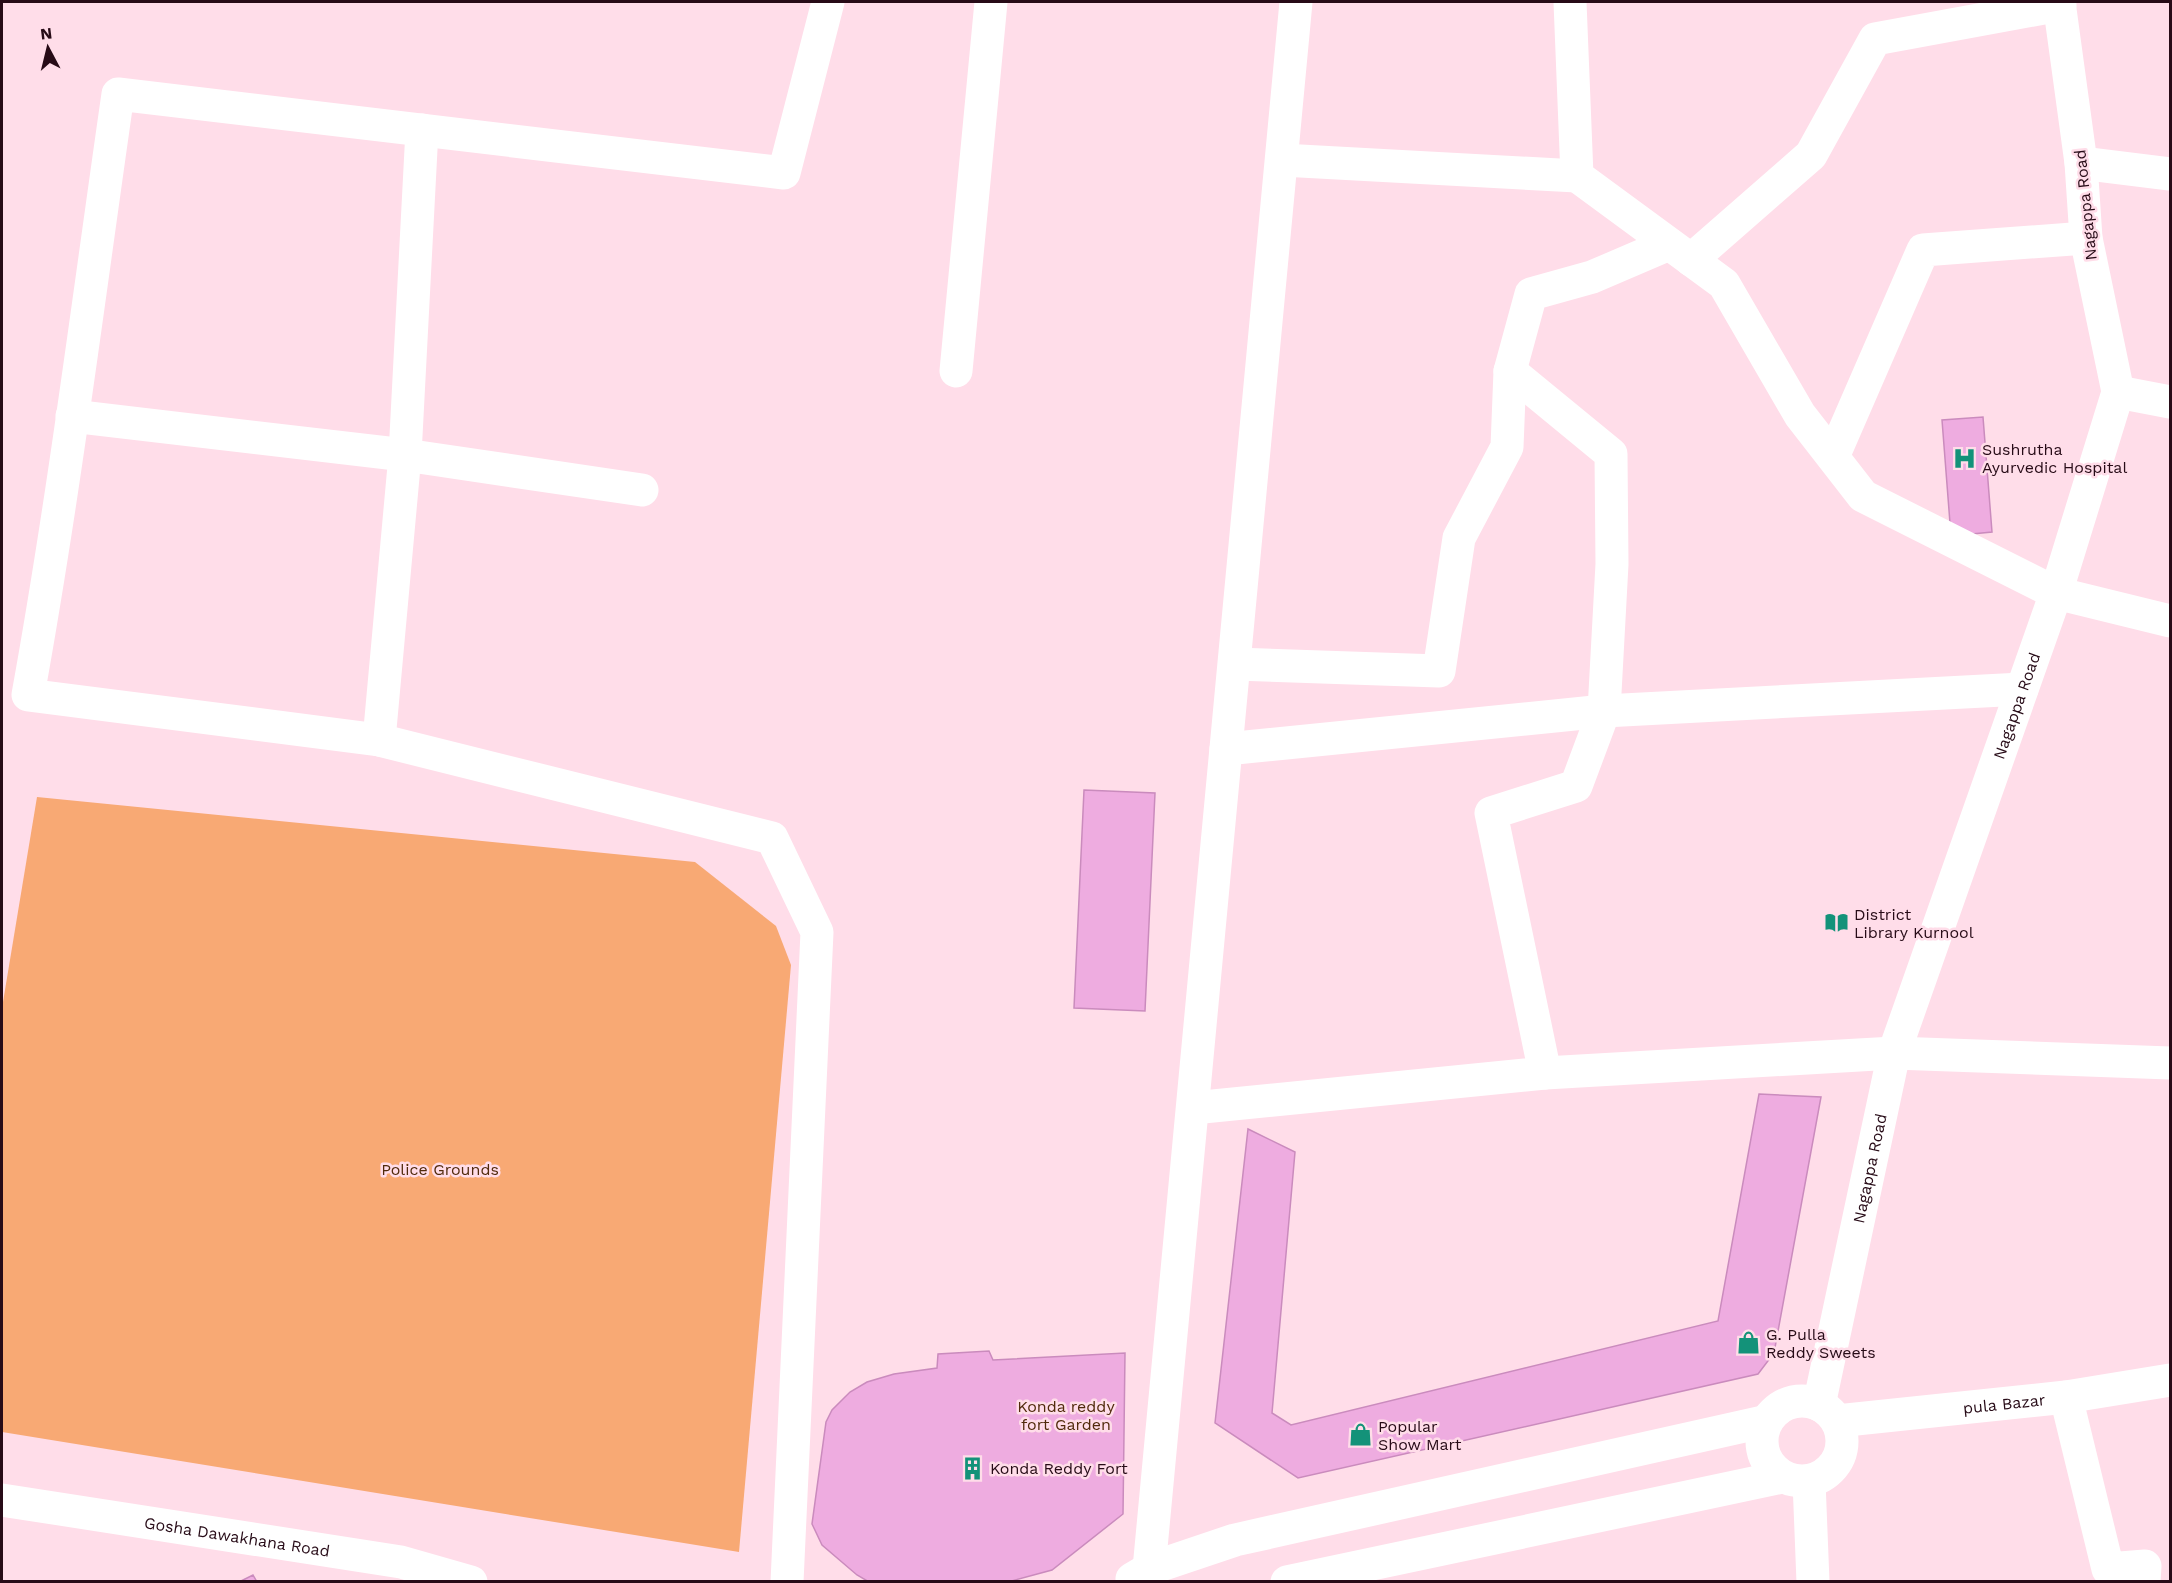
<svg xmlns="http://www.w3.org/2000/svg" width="2172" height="1583" font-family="'Work Sans',sans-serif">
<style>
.green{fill:#f8a974}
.building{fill:#eeace0;stroke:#ca8bbd;stroke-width:1.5}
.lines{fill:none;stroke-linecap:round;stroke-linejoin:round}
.minor{stroke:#fff;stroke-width:33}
.labels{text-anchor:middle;stroke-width:5;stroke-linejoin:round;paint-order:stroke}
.street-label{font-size:16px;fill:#270b17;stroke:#ffdde9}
.poi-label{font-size:16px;fill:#270b17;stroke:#ffdde9;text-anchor:start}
.park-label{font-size:16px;fill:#512a0c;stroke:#ffdde9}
</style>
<rect width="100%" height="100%" fill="#ffdde9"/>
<!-- green -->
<path class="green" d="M 37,797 L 695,862 L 776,926 L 791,965 L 739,1552 L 2,1432 L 2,1008 Z"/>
<!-- building -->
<path class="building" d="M 1983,417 L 1992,532 L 1951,536 L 1942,420 Z
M 1084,790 L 1155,793 L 1145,1011 L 1074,1008 Z
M 1759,1094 L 1821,1097 L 1774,1353 L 1758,1374 L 1298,1478 L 1215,1423 L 1248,1129 L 1295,1152 L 1272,1413 L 1291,1425 L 1718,1321 Z
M 989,1351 L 993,1360 L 1125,1353 L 1123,1514 L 1052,1570 L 1008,1582 L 869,1582 L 857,1575 L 822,1545 L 812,1524 L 826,1422 L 832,1410 L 850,1392 L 867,1382 L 894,1374 L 937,1368 L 938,1354 Z
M 253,1575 L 257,1582 L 239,1582 Z"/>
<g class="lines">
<!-- minor -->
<g class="minor">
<path d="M 1570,2 L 1577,176 L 1724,284 L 1800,415 L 1863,496 L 2056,593 L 2170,621"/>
<path d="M 1282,160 L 1577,176"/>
<path d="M 2081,163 L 2170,174"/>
<path d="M 1691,260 L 1811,155 L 1875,39 L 2060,5"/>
<path d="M 956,371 L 991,2"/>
<path d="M 2118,392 L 2170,402"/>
<path d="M 72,416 L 405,455 L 642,490"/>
<path d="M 1833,457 L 1923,250 L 2086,238"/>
<path d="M 1235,664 L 1439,671 L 1459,538 L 1507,447 L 1510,371 L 1531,294 L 1592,277 L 1669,244"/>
<path d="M 379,740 L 405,455 L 422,130"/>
<path d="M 1226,749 L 1604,711 L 2022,689"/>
<path d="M 1545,1073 L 1894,1053 L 2170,1063"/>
<path d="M 1193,1108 L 1545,1073 L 1491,813 L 1576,786 L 1604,711 L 1612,564 L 1611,454 L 1510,371"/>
<path d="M 2066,1397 L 2108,1569 L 2145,1566 L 2144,1582"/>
<circle cx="1802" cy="1441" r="40"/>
<path id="s1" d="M 1819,1405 L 1894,1053 L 2056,593 L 2118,392 L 2086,238 L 2081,163 L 2059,2"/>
<path id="s2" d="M 1837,1421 L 2066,1397 L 2170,1380"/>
<path d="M 1809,1481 L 1813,1582"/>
<path id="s3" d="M 2,1500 L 401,1562 L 471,1582"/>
<path d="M 1132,1579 L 1149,1569 L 1235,1540 L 1767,1421"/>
<path d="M 787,1582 L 817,932 L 772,838 L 379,740 L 28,695 C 64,496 89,295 118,94 L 784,173 L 828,2"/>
<path d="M 1151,1582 L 1149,1569 L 1296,2"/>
<path d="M 1287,1582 L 1782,1477"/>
</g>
</g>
<!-- icons -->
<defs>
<symbol id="hospital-bare" viewBox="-9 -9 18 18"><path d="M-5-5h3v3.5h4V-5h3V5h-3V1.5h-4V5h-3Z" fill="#139279" stroke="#ffdde9" stroke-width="2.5" paint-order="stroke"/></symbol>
<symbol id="library-bare" viewBox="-9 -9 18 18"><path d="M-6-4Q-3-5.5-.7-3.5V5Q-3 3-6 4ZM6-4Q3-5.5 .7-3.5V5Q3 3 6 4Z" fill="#139279" stroke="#ffdde9" stroke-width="2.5" paint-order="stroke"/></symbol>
<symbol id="shop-bare" viewBox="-9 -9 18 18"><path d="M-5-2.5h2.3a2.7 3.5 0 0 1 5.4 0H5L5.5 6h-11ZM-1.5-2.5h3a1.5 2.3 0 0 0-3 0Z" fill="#139279" stroke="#ffdde9" stroke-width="2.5" paint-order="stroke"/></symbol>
<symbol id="building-bare" viewBox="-9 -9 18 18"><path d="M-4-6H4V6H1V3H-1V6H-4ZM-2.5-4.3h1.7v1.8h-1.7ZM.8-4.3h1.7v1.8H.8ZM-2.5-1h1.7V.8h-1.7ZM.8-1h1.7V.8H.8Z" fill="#139279" stroke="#ffdde9" stroke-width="2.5" paint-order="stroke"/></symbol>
</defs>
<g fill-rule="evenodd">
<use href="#hospital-bare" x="1948" y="442" width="33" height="33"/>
<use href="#library-bare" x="1820" y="906" width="33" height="33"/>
<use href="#shop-bare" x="1732" y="1326" width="33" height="33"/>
<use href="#shop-bare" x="1344" y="1418" width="33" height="33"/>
<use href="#building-bare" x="956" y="1452" width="33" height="33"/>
</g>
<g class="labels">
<!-- street labels -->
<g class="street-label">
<text transform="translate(2085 205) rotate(-96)" y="6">Nagappa Road</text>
<text dy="6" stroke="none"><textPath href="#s1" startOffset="728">Nagappa Road</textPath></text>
<text dy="6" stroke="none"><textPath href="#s1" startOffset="242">Nagappa Road</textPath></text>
<text dy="6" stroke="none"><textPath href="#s2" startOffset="168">pula Bazar</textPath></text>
<text dy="6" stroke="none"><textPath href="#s3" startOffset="238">Gosha Dawakhana Road</textPath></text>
</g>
<!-- poi labels -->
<g class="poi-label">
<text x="1982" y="455">Sushrutha<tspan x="1982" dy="18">Ayurvedic Hospital</tspan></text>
<text x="1854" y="920">District<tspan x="1854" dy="18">Library Kurnool</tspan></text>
<text x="1766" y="1340">G. Pulla<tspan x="1766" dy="18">Reddy Sweets</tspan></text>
<text x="1378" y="1432">Popular<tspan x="1378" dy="18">Show Mart</tspan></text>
<text x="990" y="1474">Konda Reddy Fort</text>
</g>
<!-- park labels -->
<g class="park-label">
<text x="440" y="1175">Police Grounds</text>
<text x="1066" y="1412">Konda reddy<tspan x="1066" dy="18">fort Garden</tspan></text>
</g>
</g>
<!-- border -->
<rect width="2172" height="1583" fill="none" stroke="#270b17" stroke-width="6"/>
<!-- north arrow -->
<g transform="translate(48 48) rotate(353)" stroke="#ffdde9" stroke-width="4.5" paint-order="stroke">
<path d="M0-4.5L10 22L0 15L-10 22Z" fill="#270b17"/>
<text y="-9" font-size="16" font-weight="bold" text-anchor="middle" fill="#270b17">N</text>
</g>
</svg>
